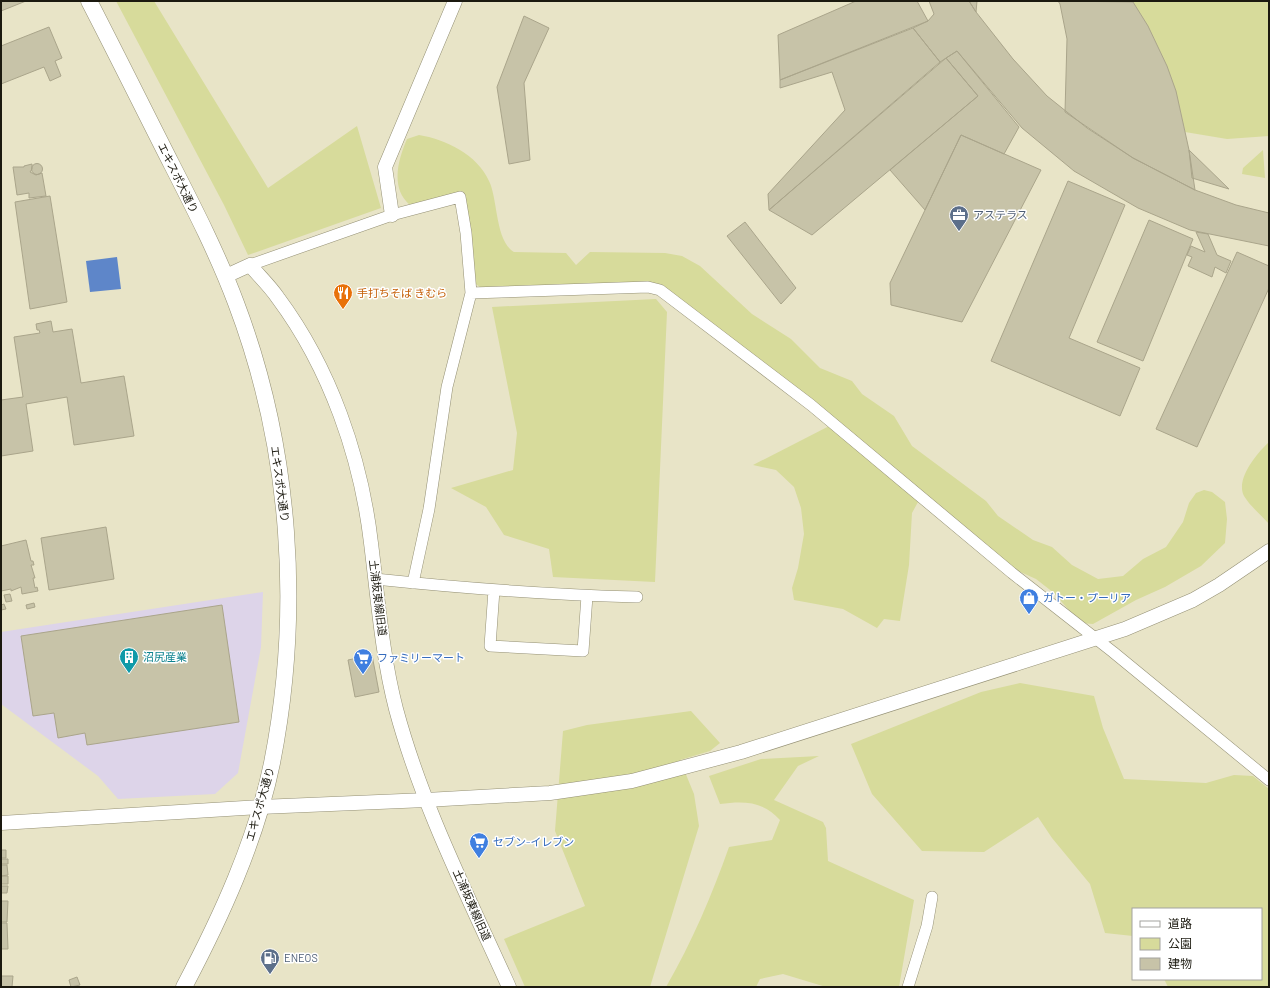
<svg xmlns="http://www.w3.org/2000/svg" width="1270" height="988" font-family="Barlow,'Noto Sans JP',sans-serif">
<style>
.industrial{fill:#ddd4e9}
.green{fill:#d7db9b}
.water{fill:#5e86c9}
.building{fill:#c7c3a8;stroke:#aaa58b}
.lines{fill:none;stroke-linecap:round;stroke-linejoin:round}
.minor-casing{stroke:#949075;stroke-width:12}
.tertiary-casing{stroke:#949075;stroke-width:15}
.secondary-casing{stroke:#949075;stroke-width:17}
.minor{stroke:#fff;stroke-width:11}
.tertiary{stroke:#fff;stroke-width:14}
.secondary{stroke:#fff;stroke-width:16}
.labels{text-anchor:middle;stroke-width:3;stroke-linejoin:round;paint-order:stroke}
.street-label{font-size:11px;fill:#1b190f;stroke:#fff}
.service-label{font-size:11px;fill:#4e5e75;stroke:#fff;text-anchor:start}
.food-label{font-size:11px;fill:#c56008;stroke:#fff;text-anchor:start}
.shop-label{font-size:11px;fill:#366cbe;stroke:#fff;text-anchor:start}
.culture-label{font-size:11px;fill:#0d838f;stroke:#fff;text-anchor:start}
</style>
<rect width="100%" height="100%" fill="#e8e4c7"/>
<!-- industrial -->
<path class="industrial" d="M 263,592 L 261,647 L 238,773 L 215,794 L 118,799 L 98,776 L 1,704 L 1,632 Z"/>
<!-- green -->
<path class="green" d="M 116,1 L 154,1 L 268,188 L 357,126 L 381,208 L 248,255 L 224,205 Z
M 1132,1 L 1269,1 L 1269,136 L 1227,139 L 1185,132 C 1174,81 1160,45 1132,1 Z
M 419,135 C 445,139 478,155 489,181 C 498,199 495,241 514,252 L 566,253 L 576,265 L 590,252 L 665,253 L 682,256 L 700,266 L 752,314 L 791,339 L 820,368 L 852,381 L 862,394 L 894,416 L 912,446 L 986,501 L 998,516 L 1033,540 L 1052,547 L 1072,565 L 1098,579 L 1123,576 L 1143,559 L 1166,547 L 1183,522 L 1189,503 L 1196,493 L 1204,490 L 1212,492 L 1225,502 L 1227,519 L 1225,543 L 1201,566 L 1165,587 L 1136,600 L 1093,624 L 1080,623 L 1054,593 L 1036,579 L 1016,570 L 967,532 L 947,511 L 927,500 L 918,502 L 912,513 L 909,565 L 900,621 L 884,619 L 877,628 L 843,609 L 794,600 L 792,588 L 798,568 L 804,534 L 801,508 L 794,487 L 776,470 L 753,465 L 837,422 L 725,333 L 663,286 L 481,288 L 476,284 L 471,233 L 463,191 L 432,201 L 410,205 C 390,188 398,160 407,139 Z
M 1263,150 L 1265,178 L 1242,174 L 1243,168 Z
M 656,299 L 667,312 L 655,582 L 553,577 L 549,549 L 504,535 L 486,507 L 451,488 L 513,470 L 517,433 L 492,307 Z
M 1269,442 L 1269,524 C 1261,515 1250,506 1244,496 C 1235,479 1258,452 1269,442 Z
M 1020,683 L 1094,696 L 1103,728 L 1124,779 L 1206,783 L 1234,775 L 1253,776 L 1269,789 L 1269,987 L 1168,987 L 1164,979 L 1261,979 L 1261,909 L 1133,909 L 1133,936 L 1105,933 L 1090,884 L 1052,838 L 1038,817 L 984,852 L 922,851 L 872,794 L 851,744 L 981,692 Z
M 691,711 L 720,743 L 710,751 L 680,760 L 694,794 L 699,826 L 650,987 L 525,987 L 504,939 L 585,906 L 555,831 L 563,731 L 587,725 Z
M 819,756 L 798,766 L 774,800 L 823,822 L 826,828 L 828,861 L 914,900 L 899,987 L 826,987 L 783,974 L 760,979 L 756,987 L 666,987 C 692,942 712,895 729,847 L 772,840 L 780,820 C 763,801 744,801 720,804 L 709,776 L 761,759 Z"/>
<!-- water -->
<path class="water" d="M 117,257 L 121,289 L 90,292 L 86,261 Z"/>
<!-- building -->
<path class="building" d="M 1,1 L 26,1 L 1,11 Z
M 856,1 L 917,1 L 928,21 L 780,80 L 778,35 Z
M 929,1 L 969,1 L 976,12 L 1013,59 L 1047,96 L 1087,128 L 1133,158 L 1195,190 L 1236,205 L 1269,213 L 1269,246 L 1190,230 L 1138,208 L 1074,171 L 1022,128 L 957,51 L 940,62 L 913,28 L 928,21 L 934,14 Z
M 969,1 L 977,1 L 976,12 Z
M 1058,1 L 1133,2 L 1148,26 L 1167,66 L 1176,91 L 1189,150 L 1195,190 L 1133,158 L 1065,112 L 1067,39 L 1060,4 Z
M 524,16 L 549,28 L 524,83 L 530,160 L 509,164 L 497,87 Z
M 49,27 L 62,58 L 55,61 L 61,76 L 50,81 L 44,67 L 1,84 L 1,46 Z
M 913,28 L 940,62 L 769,210 L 768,194 L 845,110 L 832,72 L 780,88 L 780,80 Z
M 957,51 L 1019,127 L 1004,154 L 961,135 L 925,210 L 890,170 L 978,96 L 946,58 Z
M 946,58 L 978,96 L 812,235 L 769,210 Z
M 961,135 L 1041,170 L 962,322 L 891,305 L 890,283 Z
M 1189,150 L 1229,189 L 1192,178 Z
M31.5 169a5.5 5.5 0 1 1 11 0a5.5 5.5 0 1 1-11 0Z
M 32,164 L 32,169 L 30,172 L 36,175 L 42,173 L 46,196 L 29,198 L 29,193 L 17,195 L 13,167 L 24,167 L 24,166 Z
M 1068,181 L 1125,205 L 1069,338 L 1140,368 L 1120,416 L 991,361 Z
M 50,196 L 67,302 L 30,309 L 15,202 Z
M 1149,220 L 1193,239 L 1143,361 L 1097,342 Z
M 745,222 L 796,288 L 781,304 L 727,236 Z
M 1196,232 L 1208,234 L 1217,255 L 1231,261 L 1226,273 L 1215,267 L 1212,277 L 1188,266 L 1192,257 L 1187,255 L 1191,246 L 1205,252 Z
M 1237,252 L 1269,266 L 1269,288 L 1197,447 L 1156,429 Z
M 51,321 L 53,332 L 72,329 L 81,383 L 124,376 L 134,436 L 74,445 L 67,397 L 26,404 L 33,451 L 1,456 L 1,400 L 23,397 L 14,337 L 40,333 L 39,330 L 37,330 L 36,324 Z
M 106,527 L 114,579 L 49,590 L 41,538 Z
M 26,540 L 31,561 L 33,561 L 34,565 L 31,565 L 35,578 L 33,578 L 35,588 L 37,587 L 38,591 L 22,594 L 21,587 L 11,591 L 11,589 L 1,591 L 1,546 Z
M 10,594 L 12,601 L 6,602 L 4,595 Z
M 34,603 L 35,607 L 27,609 L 26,605 Z
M 4,604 L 6,609 L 1,610 L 1,605 Z
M 222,605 L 239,722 L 87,745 L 85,733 L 58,738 L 54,713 L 33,716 L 21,636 Z
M 372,655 L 379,692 L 355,697 L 348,660 Z
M 1,850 L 6,850 L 6,858 L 1,858 Z
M 1,859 L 8,859 L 8,864 L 1,864 Z
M 1,865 L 7,865 L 8,875 L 1,876 Z
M 1,876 L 8,876 L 8,884 L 1,884 Z
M 1,886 L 8,886 L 7,893 L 1,893 Z
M 1,901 L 8,901 L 7,922 L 1,922 Z
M 1,923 L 7,923 L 8,949 L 1,949 Z
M 1,976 L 13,976 L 12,987 L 1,987 Z
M 77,977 L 80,985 L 71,987 L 69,980 Z"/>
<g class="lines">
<defs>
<path id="minor" d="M 250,265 L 392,215 L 460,197 L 466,233 L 471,293 L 447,387 L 429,509 L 413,583
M 471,293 L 648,287 L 660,290 L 811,405 L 1012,573 L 1113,652 L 1269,780
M 375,579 C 462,588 549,595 637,597
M 494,590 L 490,646 L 583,651 L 587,596
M 908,987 L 927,926 L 932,897"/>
<path id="tertiary" d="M 392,215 L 385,167 L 455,1
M 226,276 L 250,265 C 259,276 270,286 278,298 C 330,368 361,457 371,543 C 378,599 382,655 396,709 C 422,806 468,896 509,987
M 1,823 L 260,807 L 426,800 L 550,793 L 632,781 L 741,752 L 1125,629 L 1193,600 L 1219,585 L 1269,551"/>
<path id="secondary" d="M 89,1 C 117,55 144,110 172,165 C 195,210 218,255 236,303 C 291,448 302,611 272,763 C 256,841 221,917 184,987"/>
</defs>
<!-- minor casing -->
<use href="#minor" class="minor-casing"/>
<!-- tertiary casing -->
<use href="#tertiary" class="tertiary-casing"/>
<!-- secondary casing -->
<use href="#secondary" class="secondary-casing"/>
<!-- minor -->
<use href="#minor" class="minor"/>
<!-- tertiary -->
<use href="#tertiary" class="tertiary"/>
<!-- secondary -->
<use href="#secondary" class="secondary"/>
</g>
<!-- icons -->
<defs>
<symbol id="office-pin" viewBox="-11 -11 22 30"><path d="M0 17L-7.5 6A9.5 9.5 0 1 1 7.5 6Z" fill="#5c6f8a" stroke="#fff"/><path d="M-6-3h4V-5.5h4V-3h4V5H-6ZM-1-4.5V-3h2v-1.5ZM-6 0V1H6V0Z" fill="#fff"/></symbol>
<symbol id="restaurant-pin" viewBox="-11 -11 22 30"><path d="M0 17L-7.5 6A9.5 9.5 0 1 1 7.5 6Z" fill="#e8710a" stroke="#fff"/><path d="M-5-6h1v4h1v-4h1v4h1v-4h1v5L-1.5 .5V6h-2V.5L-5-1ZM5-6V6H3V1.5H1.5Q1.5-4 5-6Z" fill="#fff"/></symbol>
<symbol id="shop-pin" viewBox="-11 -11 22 30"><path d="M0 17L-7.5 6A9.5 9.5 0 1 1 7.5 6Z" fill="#3f7fe0" stroke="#fff"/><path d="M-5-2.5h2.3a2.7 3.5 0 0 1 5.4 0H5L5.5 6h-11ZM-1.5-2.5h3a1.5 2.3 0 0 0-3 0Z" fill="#fff"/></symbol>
<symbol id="building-pin" viewBox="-11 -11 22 30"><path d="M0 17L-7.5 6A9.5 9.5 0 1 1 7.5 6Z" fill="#0f9aa8" stroke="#fff"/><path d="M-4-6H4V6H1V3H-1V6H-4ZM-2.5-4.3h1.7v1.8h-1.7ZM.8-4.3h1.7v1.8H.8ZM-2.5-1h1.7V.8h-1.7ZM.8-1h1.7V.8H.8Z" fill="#fff"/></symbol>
<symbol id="supermarket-pin" viewBox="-11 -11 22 30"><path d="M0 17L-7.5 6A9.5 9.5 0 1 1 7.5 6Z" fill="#3f7fe0" stroke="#fff"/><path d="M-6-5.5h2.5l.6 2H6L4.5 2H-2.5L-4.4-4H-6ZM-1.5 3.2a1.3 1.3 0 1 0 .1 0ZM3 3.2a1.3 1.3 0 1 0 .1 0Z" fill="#fff"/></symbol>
<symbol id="fuel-pin" viewBox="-11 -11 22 30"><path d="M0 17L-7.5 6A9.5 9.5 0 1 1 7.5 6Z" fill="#5c6f8a" stroke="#fff"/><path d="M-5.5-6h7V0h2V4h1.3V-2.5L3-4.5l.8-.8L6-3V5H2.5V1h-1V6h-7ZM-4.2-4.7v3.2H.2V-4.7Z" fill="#fff"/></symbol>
</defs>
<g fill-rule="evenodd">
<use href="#office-pin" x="948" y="204" width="22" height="30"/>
<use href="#restaurant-pin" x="332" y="282" width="22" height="30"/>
<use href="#shop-pin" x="1018" y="587" width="22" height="30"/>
<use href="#building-pin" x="118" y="646" width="22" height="30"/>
<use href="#supermarket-pin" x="352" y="647" width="22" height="30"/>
<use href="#supermarket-pin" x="468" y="831" width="22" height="30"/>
<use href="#fuel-pin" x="259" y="947" width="22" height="30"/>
</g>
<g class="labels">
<!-- street labels -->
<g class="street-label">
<text transform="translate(178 178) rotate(64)" y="4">エキスポ大通り</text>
<text transform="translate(280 484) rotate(82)" y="4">エキスポ大通り</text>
<text transform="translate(378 598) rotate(83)" y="4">土浦坂東線旧道</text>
<text transform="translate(260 804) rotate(-74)" y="4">エキスポ大通り</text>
<text transform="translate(472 905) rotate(66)" y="4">土浦坂東線旧道</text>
</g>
<!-- service labels -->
<g class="service-label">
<text x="973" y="219">アステラス</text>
<text x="284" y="962">ENEOS</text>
</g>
<!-- food labels -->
<g class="food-label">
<text x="357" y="297">手打ちそば きむら</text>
</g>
<!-- shop labels -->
<g class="shop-label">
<text x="1043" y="602">ガトー・プーリア</text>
<text x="377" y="662">ファミリーマート</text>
<text x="493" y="846">セブン-イレブン</text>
</g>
<!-- culture labels -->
<g class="culture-label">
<text x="143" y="661">沼尻産業</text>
</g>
</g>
<!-- border -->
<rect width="1270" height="988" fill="none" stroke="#1b190f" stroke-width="4"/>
<!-- legend -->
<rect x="1132" y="908" width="130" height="72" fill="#ffffff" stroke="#a4a39f"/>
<rect x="1140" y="921" width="20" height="6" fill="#ffffff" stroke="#a4a39f"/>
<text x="1168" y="928" font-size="12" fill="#1b190f">道路</text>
<rect x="1140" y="938" width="20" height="12" fill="#d7db9b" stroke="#a4a39f"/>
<text x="1168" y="948" font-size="12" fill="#1b190f">公園</text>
<rect x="1140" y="958" width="20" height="12" fill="#c7c3a8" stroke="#a4a39f"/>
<text x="1168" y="968" font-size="12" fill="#1b190f">建物</text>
</svg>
